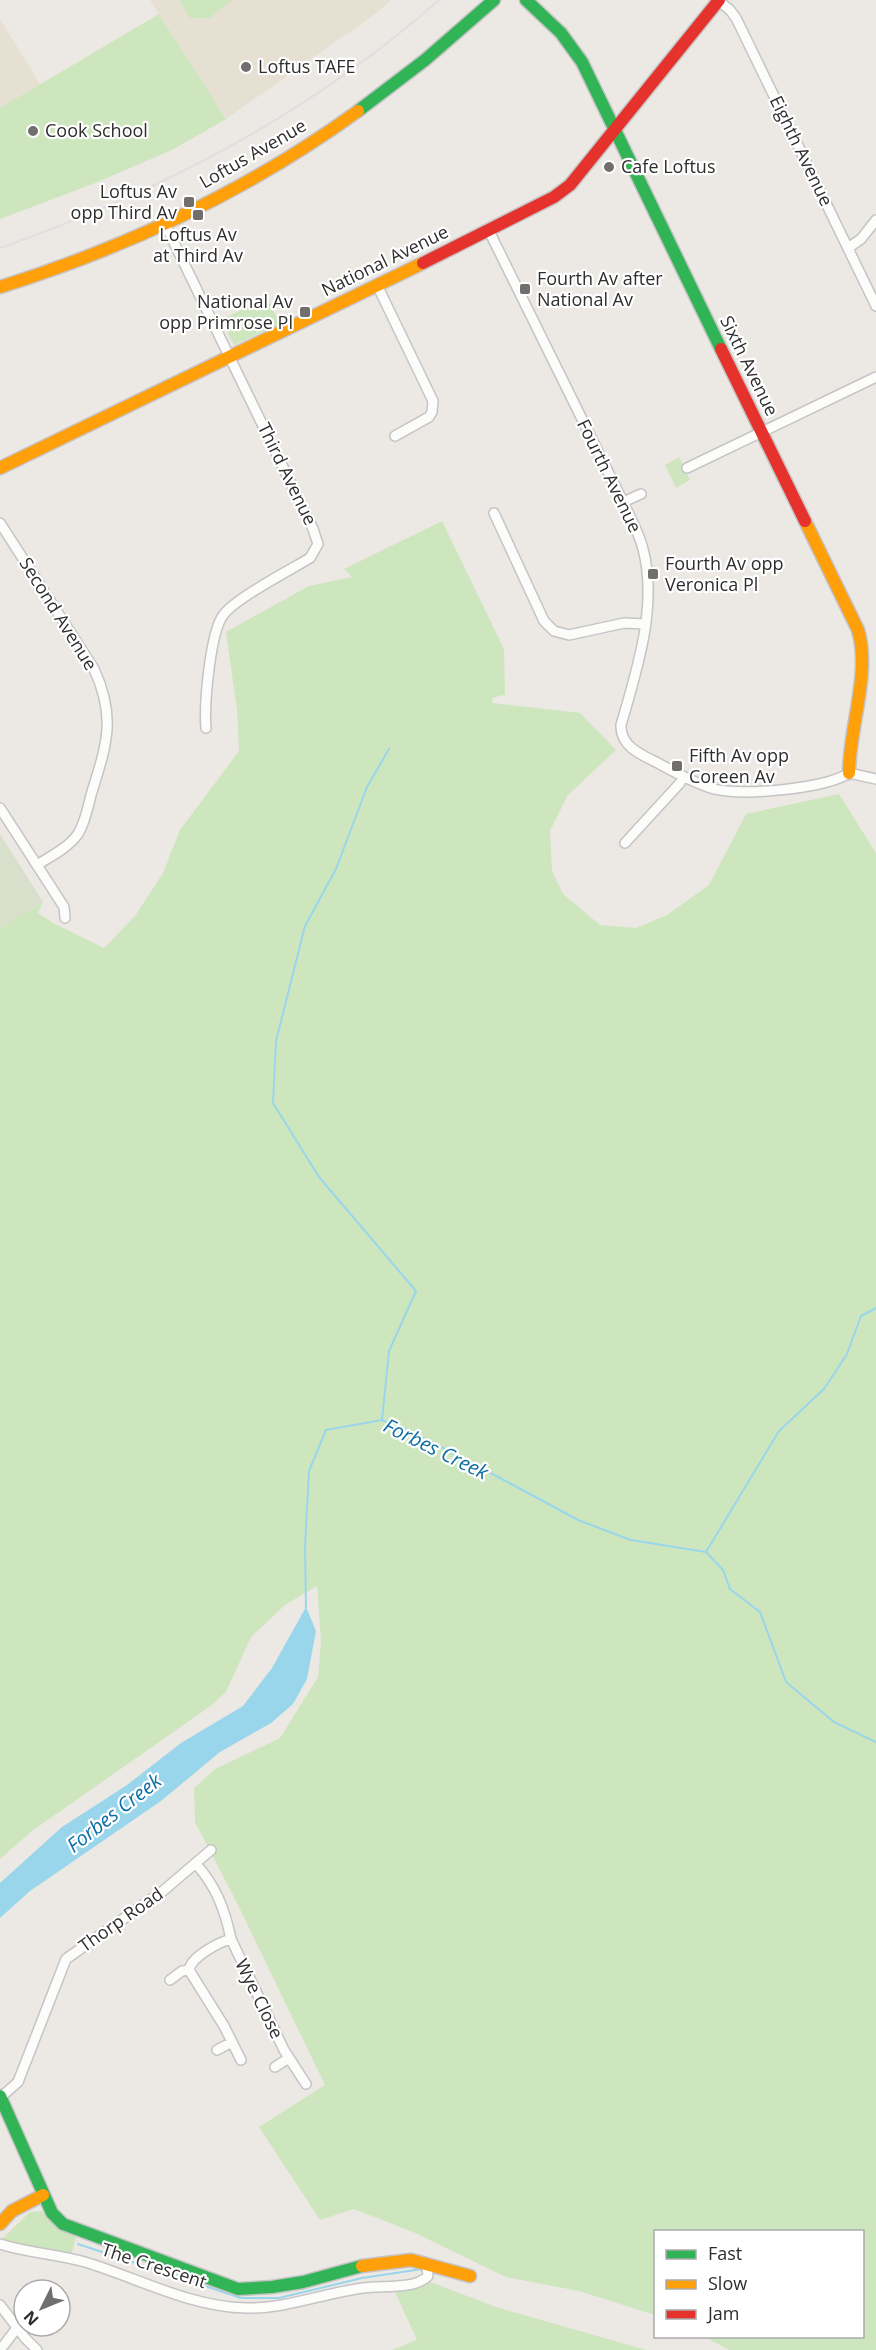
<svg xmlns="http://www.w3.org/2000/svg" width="876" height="2350" font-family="'Open Sans',sans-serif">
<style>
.education{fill:#e6e0d3}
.green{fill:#cee6be}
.cemetery{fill:#d8e0cc}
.water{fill:#99d6ec}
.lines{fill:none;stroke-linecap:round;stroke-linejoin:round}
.stream{stroke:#99d6ec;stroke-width:2}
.street-casing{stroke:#c5c4c5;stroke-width:12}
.fast-casing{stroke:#c5c4c5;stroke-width:15}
.slow-casing{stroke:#c5c4c5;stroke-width:15}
.jam-casing{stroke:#c5c4c5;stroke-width:15}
.street{stroke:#fcfcfb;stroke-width:9}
.fast{stroke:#30b455;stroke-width:12}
.slow{stroke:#ff9f0a;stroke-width:12}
.jam{stroke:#e5322d;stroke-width:12}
.rail{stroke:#dfdfe1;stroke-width:2}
.poi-dot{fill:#706f6e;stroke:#fff;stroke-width:2}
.labels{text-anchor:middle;stroke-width:4.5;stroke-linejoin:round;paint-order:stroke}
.poi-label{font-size:18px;fill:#2e2e2e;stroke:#fff;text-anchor:start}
.street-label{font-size:18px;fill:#2e2e2e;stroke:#fff}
.water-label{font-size:20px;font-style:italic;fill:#0d6fa3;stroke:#fff}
</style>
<rect width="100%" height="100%" fill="#ece8e4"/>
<!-- education -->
<path class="education" d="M 150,0 L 391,0 L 375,14 L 226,119 Z
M 0,19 L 37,79 L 95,183 L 0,219 Z"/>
<!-- green -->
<path class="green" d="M 179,0 L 232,0 L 210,18 L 190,18 Z
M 159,14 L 226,119 L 172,150 L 95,183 L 0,219 L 0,108 Z
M 267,297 L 280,324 L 234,345 L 221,320 Z
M 679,457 L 690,480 L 676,488 L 665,465 Z
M 442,521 L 504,649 L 505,696 L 501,695 L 493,698 L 492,703 L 580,713 L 616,750 L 568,795 L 550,831 L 552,871 L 563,894 L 600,925 L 636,928 L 667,915 L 709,885 L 746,814 L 839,794 L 876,853 L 876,2350 L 729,2350 L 705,2337 L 862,2336 L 862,2232 L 656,2232 L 655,2315 L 579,2291 L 506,2277 L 413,2232 L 354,2209 L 320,2220 L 259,2127 L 325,2085 L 237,1903 L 195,1822 L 194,1788 L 215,1769 L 280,1738 L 318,1677 L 321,1642 L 317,1586 L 285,1605 L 251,1637 L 226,1692 L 212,1705 L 32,1831 L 0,1859 L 0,928 L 43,902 L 38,913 L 53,923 L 104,948 L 135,916 L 163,873 L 180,830 L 239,751 L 237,710 L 226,632 L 309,586 L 352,577 L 344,569 Z
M 42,2211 L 53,2223 L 77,2234 L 71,2256 L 28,2248 L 2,2239 L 30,2212 Z
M 430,2282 L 499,2308 L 646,2350 L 392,2350 L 417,2340 L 394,2290 L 421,2288 Z"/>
<!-- cemetery -->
<path class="cemetery" d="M 0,834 L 43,902 L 0,928 Z"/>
<!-- water -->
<path class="water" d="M 306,1607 L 316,1631 L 307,1679 L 293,1704 L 271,1723 L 220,1752 L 161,1801 L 30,1891 L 0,1918 L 0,1883 L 62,1827 L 127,1785 L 181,1743 L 243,1706 L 272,1668 Z"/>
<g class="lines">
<!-- stream -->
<path class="stream" d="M 382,1420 L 389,1351 L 416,1291 L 319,1177 L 273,1103 L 276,1041 L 305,926 L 336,869 L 367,787 L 389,749
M 706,1552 L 779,1431 L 824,1389 L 847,1354 L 861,1316 L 876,1308
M 306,1608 L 305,1546 L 309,1471 L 326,1430 L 382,1420 L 408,1430 L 476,1465 L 578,1520 L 631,1540 L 706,1552 L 723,1570 L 730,1589 L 760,1612 L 786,1682 L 834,1722 L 876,1742
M 78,2244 L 241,2298 L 279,2298 L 362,2278 L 422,2269"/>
<defs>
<path id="street" d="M 719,1 L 730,10 L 736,18 L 876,306
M 165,224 L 313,529 L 318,544 L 310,558 C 290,570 238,597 224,614 C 210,631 204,705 206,728
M 489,231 L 623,502 C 630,517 639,533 643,549 C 658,605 637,670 621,725 C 620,745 639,754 656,762 C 674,772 694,783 714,789 C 742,796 825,789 849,773 L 876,779
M 848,248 L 861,239 L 876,220
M 377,285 L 433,401 L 432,412 L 429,417 L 395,436
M 687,468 L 876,377
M 623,502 L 641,494
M 494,513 L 544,621 L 554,631 L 569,635 L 624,623 L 644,624
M 0,523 L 94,669 C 117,719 106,746 91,795 C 88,807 85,823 78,834 C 68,848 51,856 37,865
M 0,808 L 64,907 L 65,918
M 625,843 L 680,783 L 683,776
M 196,1864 C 216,1886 225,1910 231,1939 C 219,1942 191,1957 189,1970 L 224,2026 L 241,2060
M 231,1939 L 284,2050 L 306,2084
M 170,1980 L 182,1971 L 189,1970
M 217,2050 L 232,2042
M 275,2067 L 289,2058
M 1,2097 L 18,2082 L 66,1959 L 163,1891 L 211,1850
M 0,2244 C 28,2253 57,2254 85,2262 C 138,2278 190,2307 246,2308 C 286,2309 324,2293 363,2288 C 381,2285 415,2290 428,2276 L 427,2267
M 0,2305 L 25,2338 L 37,2350
M 0,2350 L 17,2328"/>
<path id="fast" d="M 526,0 L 561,33 L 582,62 L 721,349
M 358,111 L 425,60 L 494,0
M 0,2096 L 52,2213 L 63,2224 L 238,2289 L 272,2287 L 303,2282 L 362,2266"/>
<path id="slow" d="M 0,287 C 128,247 249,190 358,111
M 0,468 L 423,263
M 805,521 L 858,630 C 871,673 849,728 849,773
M 0,2224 L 12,2211 L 43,2195
M 362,2266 L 411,2260 L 470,2276"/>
<path id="jam" d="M 423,263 L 554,197 L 570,185 L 719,0
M 721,349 L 805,521"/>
</defs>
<!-- street casing -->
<use href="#street" class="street-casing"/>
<!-- fast casing -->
<use href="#fast" class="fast-casing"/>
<!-- slow casing -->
<use href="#slow" class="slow-casing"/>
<!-- jam casing -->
<use href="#jam" class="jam-casing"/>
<!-- street -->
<use href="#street" class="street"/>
<!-- fast -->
<use href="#fast" class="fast"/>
<!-- slow -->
<use href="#slow" class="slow"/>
<!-- jam -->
<use href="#jam" class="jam"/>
<!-- rail -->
<path class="rail" d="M 0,248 C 164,190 308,115 439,0"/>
</g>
<!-- markers -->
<g class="poi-dot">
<circle cx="246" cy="67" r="6"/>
<circle cx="33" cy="131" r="6"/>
<circle cx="609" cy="167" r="6"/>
<rect x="183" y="196" width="12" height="12" rx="3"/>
<rect x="192" y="209" width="12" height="12" rx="3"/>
<rect x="519" y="283" width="12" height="12" rx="3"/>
<rect x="299" y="306" width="12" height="12" rx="3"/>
<rect x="647" y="568" width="12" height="12" rx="3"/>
<rect x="671" y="760" width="12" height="12" rx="3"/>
</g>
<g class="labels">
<!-- poi labels -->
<g class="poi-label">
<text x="258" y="73">Loftus TAFE</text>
<text x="45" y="137">Cook School</text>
<text x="621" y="173">Cafe Loftus</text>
<text x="177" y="198" text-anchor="end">Loftus Av<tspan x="177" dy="21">opp Third Av</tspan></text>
<text x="198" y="241" text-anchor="middle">Loftus Av<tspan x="198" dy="21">at Third Av</tspan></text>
<text x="537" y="285">Fourth Av after<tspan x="537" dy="21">National Av</tspan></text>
<text x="293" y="308" text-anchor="end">National Av<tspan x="293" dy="21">opp Primrose Pl</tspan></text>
<text x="665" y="570">Fourth Av opp<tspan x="665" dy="21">Veronica Pl</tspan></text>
<text x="689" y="762">Fifth Av opp<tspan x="689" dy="21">Coreen Av</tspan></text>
</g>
<!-- street labels -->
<g class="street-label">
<text transform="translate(801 151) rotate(64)" y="6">Eighth Avenue</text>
<text transform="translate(253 154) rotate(-30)" y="6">Loftus Avenue</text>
<text transform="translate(385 261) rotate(-26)" y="6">National Avenue</text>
<text transform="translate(749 366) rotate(64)" y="6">Sixth Avenue</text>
<text transform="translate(287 474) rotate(64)" y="6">Third Avenue</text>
<text transform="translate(609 476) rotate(64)" y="6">Fourth Avenue</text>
<text transform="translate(58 614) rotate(58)" y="6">Second Avenue</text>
<text transform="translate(121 1920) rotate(-35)" y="6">Thorp Road</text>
<text transform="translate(259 1999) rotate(64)" y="6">Wye Close</text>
<text transform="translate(154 2266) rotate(18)" y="6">The Crescent</text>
</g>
<!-- water labels -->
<g class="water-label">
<text transform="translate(436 1449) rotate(26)" y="7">Forbes Creek</text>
<text transform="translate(114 1813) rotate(-38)" y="7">Forbes Creek</text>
</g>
</g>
<!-- legend -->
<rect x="654" y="2230" width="210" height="108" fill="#ffffff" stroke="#ababab" stroke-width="1.5"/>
<rect x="666" y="2250" width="30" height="9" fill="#30b455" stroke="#ababab" stroke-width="1.5"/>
<text x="708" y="2260" font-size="18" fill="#2e2e2e">Fast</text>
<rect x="666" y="2280" width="30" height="9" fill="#ff9f0a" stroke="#ababab" stroke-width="1.5"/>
<text x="708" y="2290" font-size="18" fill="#2e2e2e">Slow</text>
<rect x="666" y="2310" width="30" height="9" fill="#e5322d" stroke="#ababab" stroke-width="1.5"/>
<text x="708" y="2320" font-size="18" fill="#2e2e2e">Jam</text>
<!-- north arrow -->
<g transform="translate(42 2308) rotate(227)"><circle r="28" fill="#ffffff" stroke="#ababab" stroke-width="1.5"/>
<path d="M0-4.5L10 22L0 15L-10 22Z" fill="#706f6e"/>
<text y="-9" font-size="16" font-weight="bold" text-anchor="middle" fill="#2e2e2e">N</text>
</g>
</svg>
